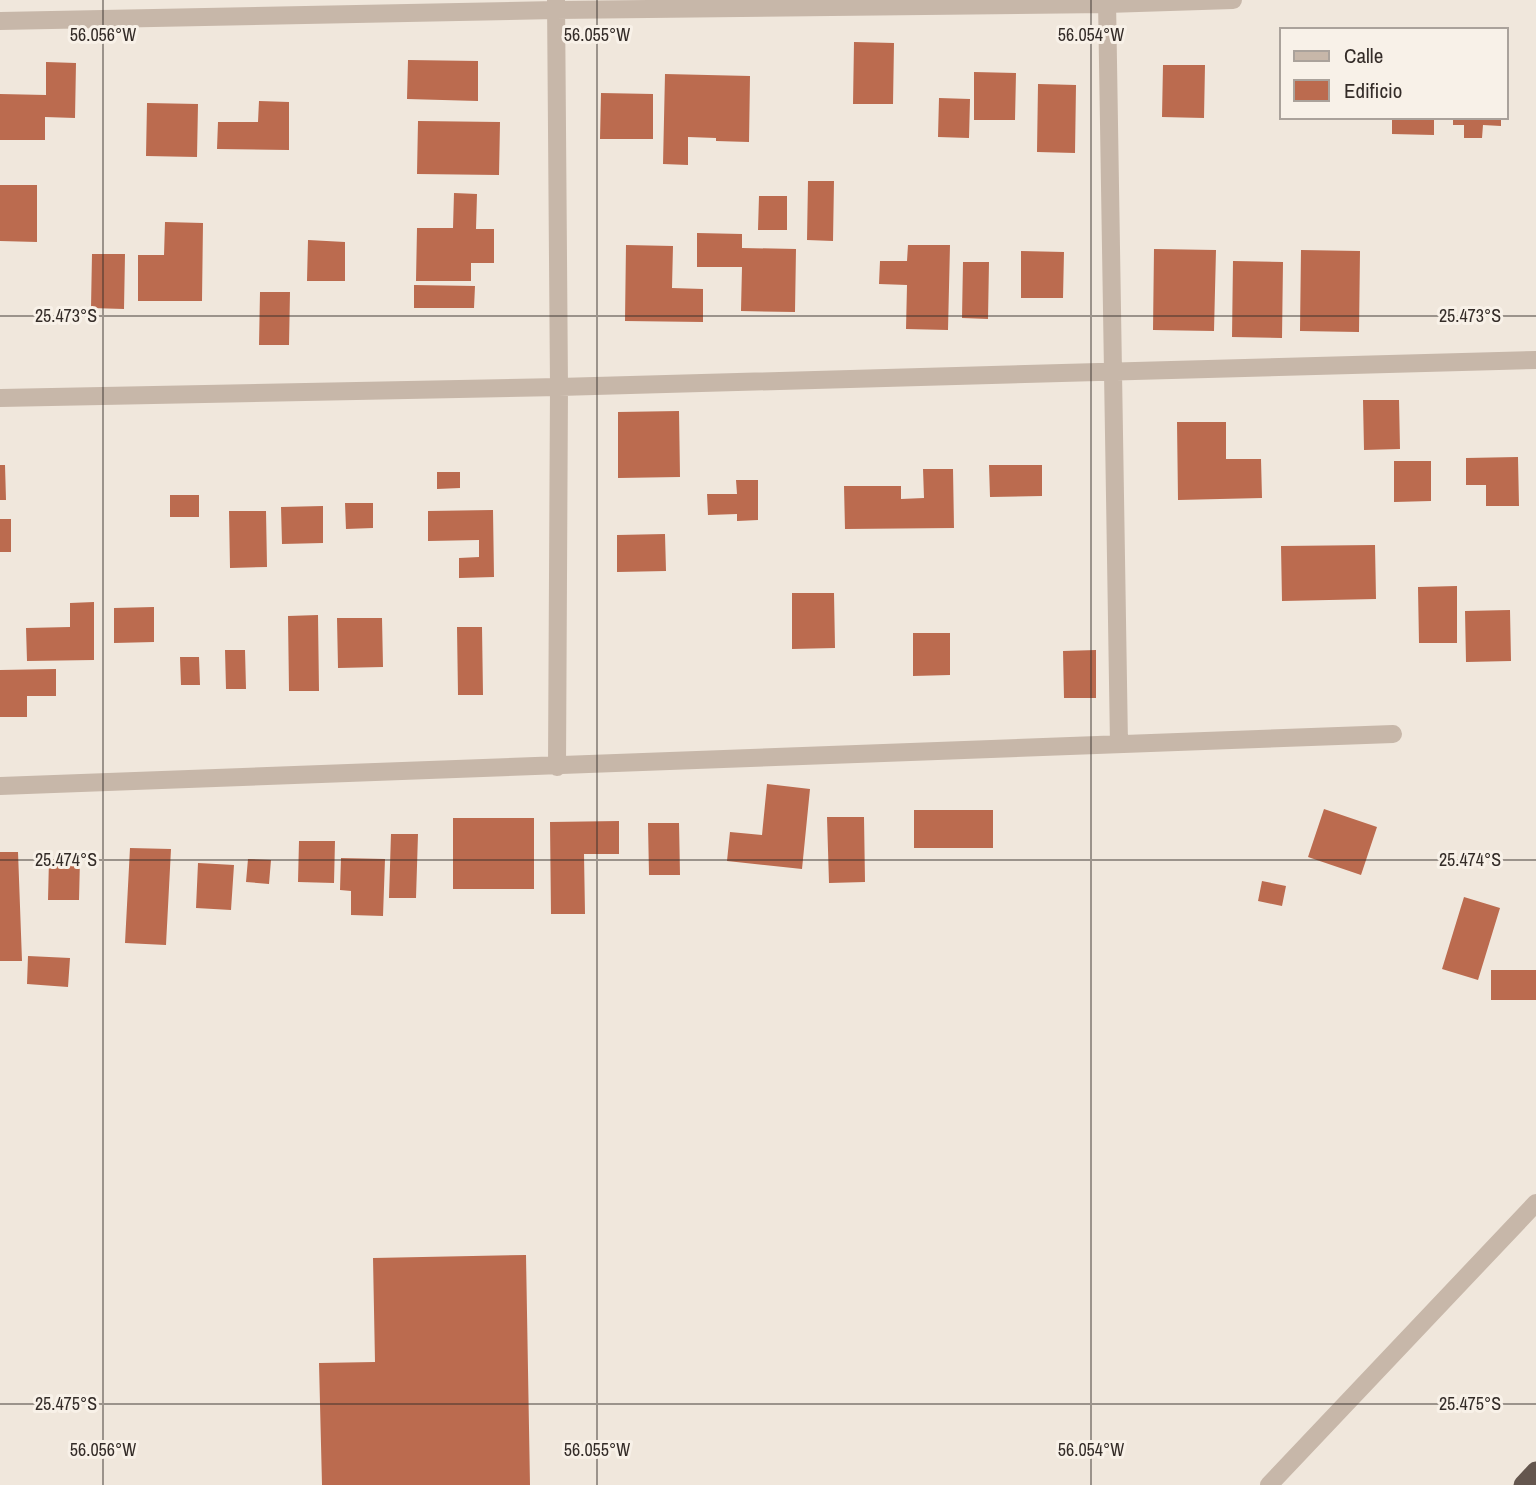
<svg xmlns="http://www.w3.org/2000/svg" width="1536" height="1485" font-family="'Archivo Narrow',sans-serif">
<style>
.building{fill:#bb6b4f}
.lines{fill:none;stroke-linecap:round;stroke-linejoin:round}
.minor{stroke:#c7b7a9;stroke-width:18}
.trunk{stroke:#64564e;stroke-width:19}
.ticks{fill:none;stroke:#342c28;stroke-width:2;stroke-opacity:0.45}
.ticks-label{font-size:18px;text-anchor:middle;fill:#342c28;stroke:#f8f1e8;stroke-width:6;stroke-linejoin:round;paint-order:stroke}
</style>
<rect width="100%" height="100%" fill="#f0e7dc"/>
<!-- building -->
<path class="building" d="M 854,42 L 894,43 L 893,104 L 853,104 Z
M 408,60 L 478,61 L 478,101 L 407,99 Z
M 46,62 L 76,63 L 75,118 L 45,117 L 45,140 L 0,140 L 0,94 L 46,95 Z
M 1163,65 L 1205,65 L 1204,118 L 1162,117 Z
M 974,72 L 1016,73 L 1015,120 L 974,120 Z
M 665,74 L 750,76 L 749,142 L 716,141 L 716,138 L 688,137 L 688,165 L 663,164 Z
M 1038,84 L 1076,85 L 1075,153 L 1037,152 Z
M 601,93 L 653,94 L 653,139 L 600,139 Z
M 939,98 L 970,99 L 969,138 L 938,137 Z
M 259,101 L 289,102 L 289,150 L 217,149 L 218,122 L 258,122 Z
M 147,103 L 198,104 L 197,157 L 146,156 Z
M 1392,117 L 1434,117 L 1434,135 L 1392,134 Z
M 1453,117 L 1501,117 L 1501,126 L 1483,125 L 1482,138 L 1464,138 L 1464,125 L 1453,125 Z
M 418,121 L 500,122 L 499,175 L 417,174 Z
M 808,181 L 834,181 L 833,241 L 807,240 Z
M 0,185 L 37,185 L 37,242 L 0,241 Z
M 454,193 L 477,194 L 476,229 L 494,229 L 494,263 L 471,263 L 471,281 L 416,281 L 417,228 L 453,228 Z
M 759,196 L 787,196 L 787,230 L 758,230 Z
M 165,222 L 203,223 L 202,301 L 138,301 L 138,255 L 164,255 Z
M 697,233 L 742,234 L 742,248 L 796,249 L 795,312 L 741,311 L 742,267 L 697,267 Z
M 308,240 L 345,242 L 345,281 L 307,281 Z
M 626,245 L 673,246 L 672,288 L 703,289 L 703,322 L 625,321 Z
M 908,245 L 950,245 L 948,330 L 906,329 L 907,285 L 879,284 L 880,261 L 907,261 Z
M 1154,249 L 1216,250 L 1214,331 L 1153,330 Z
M 1301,250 L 1360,251 L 1359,332 L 1300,331 Z
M 1021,251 L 1064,252 L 1063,298 L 1021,298 Z
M 92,254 L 125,254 L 124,309 L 91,308 Z
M 1233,261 L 1283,262 L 1282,338 L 1232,337 Z
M 963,262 L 989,262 L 988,319 L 962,318 Z
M 414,285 L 475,286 L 474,308 L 414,308 Z
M 260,292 L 290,292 L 289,345 L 259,345 Z
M 1363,400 L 1399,400 L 1400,449 L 1364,450 Z
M 679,411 L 680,477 L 618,478 L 618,412 Z
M 1177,422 L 1226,422 L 1226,459 L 1261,459 L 1262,498 L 1178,500 Z
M 1518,457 L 1519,506 L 1486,506 L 1486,485 L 1466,485 L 1466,458 Z
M 1394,461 L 1431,461 L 1431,501 L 1394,502 Z
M 0,465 L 5,465 L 6,500 L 0,500 Z
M 989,465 L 1042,465 L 1042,496 L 990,497 Z
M 923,469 L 953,469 L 954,528 L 845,529 L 844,486 L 901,486 L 901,499 L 924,498 Z
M 437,472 L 460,472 L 460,488 L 437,489 Z
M 736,480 L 758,480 L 758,520 L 737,521 L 737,514 L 708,515 L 707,494 L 737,494 Z
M 170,495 L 199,495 L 199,517 L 170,517 Z
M 345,503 L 373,503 L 373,528 L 346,529 Z
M 323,506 L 323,543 L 282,544 L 281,507 Z
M 493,510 L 494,577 L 459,578 L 459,558 L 479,557 L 479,540 L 428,541 L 428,511 Z
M 229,511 L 266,511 L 267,567 L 230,568 Z
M 0,519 L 11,519 L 11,552 L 0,552 Z
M 665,534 L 666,571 L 617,572 L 617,535 Z
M 1375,545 L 1376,599 L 1282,601 L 1281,546 Z
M 1457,586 L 1457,643 L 1419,643 L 1418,587 Z
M 792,593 L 834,593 L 835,648 L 792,649 Z
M 94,602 L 94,660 L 27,661 L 26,628 L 70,627 L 70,603 Z
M 154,607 L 154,642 L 114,643 L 114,608 Z
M 1510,610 L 1511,661 L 1466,662 L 1465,611 Z
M 318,615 L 319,691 L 289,691 L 288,616 Z
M 337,618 L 382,618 L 383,667 L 338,668 Z
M 457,627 L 482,627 L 483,695 L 458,695 Z
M 913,633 L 950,633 L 950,675 L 913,676 Z
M 225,650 L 245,650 L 246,689 L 226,689 Z
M 1096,650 L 1096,698 L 1064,698 L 1063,651 Z
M 180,657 L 199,657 L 200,685 L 181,685 Z
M 56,669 L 56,696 L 27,696 L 27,717 L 0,717 L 0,670 Z
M 767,784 L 810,789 L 802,869 L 727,861 L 730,832 L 762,835 Z
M 1324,809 L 1377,827 L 1361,875 L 1308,857 Z
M 914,810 L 993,810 L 993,848 L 914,848 Z
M 827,817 L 864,817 L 865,882 L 829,883 Z
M 453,818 L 534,818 L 534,889 L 453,889 Z
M 619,821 L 619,854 L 584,854 L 585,914 L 551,914 L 550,822 Z
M 648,823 L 679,823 L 680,875 L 649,875 Z
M 391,834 L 418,834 L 416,898 L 389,898 Z
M 299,841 L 335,841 L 334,883 L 298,882 Z
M 130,848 L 171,849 L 166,945 L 125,943 Z
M 0,852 L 18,852 L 22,961 L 0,961 Z
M 341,858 L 385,859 L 383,916 L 351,915 L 351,891 L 340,890 Z
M 49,859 L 80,859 L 79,900 L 48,900 Z
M 248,859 L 271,860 L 269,884 L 246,882 Z
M 198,863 L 234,865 L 231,910 L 196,908 Z
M 1262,881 L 1286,886 L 1282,906 L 1258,901 Z
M 1464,897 L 1500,908 L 1478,980 L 1442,969 Z
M 28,956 L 70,958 L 68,987 L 27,984 Z
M 1491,970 L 1536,970 L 1536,1000 L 1491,1000 Z
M 526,1255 L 530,1485 L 322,1485 L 319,1363 L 375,1362 L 373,1258 Z"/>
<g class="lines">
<!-- minor -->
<path class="minor" d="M 556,0 L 559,387 L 557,767
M 1107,0 L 1119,744
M 0,21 L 556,10 L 1107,4 L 1233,0
M 0,398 L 559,387 L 1536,360
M 0,786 L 1393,734
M 1269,1485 L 1536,1203"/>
<!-- trunk -->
<path class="trunk" d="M 1523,1485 L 1536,1471"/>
</g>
<!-- ticks -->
<path class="ticks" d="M 103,0 L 103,1485M 597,0 L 597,1485M 1091,0 L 1091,1485M 0,316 L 1536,316M 0,860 L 1536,860M 0,1404 L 1536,1404"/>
<g class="ticks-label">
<text x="103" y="41">56.056°W</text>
<text x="597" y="41">56.055°W</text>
<text x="1091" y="41">56.054°W</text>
<text x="66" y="322">25.473°S</text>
<text x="1470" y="322">25.473°S</text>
<text x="66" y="866">25.474°S</text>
<text x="1470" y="866">25.474°S</text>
<text x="66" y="1410">25.475°S</text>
<text x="1470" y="1410">25.475°S</text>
<text x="103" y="1456">56.056°W</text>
<text x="597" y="1456">56.055°W</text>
<text x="1091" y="1456">56.054°W</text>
</g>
<!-- legend -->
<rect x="1280" y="28" width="228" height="91" fill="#f8f1e8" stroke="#aaa29b" stroke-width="2"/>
<rect x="1294" y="51" width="35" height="10" fill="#c7b7a9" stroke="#aaa29b" stroke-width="2"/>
<text x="1344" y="63" font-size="21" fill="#342c28">Calle</text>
<rect x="1294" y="80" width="35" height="21" fill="#bb6b4f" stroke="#aaa29b" stroke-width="2"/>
<text x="1344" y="98" font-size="21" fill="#342c28">Edificio</text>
</svg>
